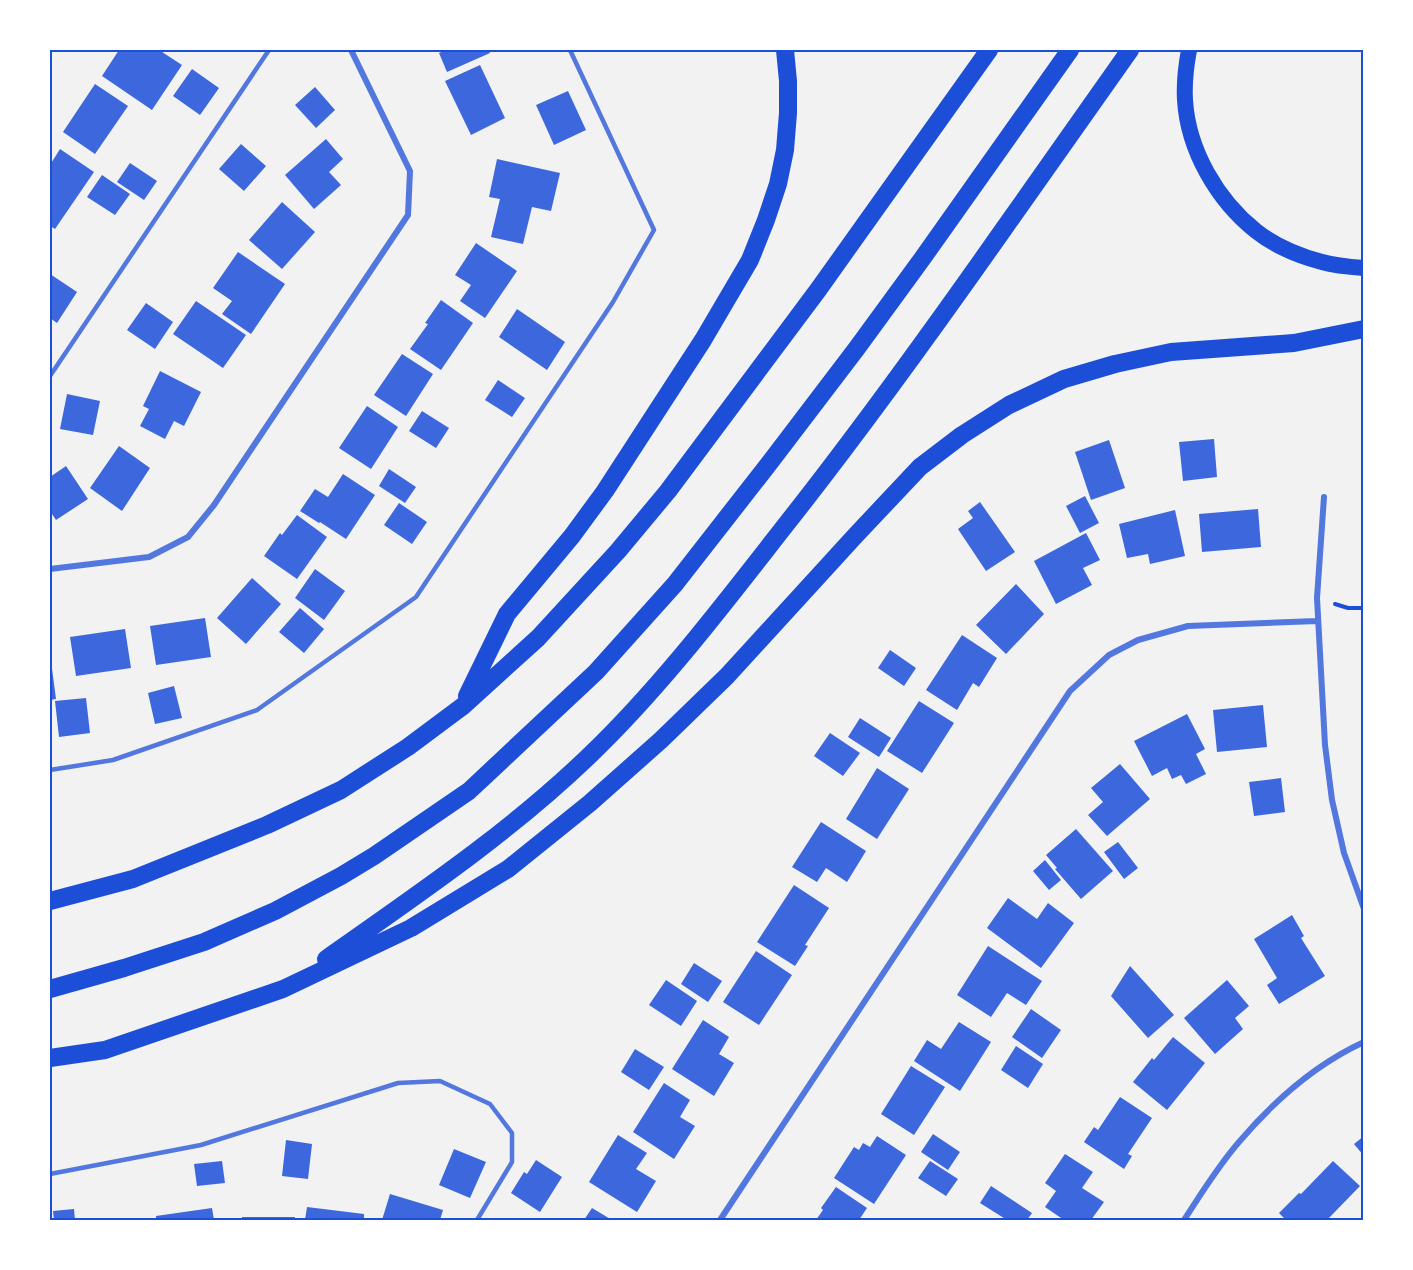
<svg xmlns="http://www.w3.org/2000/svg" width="1413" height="1270" font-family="Poppins,sans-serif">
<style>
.building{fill:#3d67dc}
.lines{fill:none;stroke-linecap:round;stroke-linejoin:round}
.path{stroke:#1d4ed8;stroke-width:4}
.service{stroke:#5277de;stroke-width:4.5}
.minor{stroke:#5277de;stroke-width:6}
.trunk{stroke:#1d4ed8;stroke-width:16}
.motorway{stroke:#1d4ed8;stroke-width:18}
.neatline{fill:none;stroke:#1d4ed8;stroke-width:2}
</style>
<rect width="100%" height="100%" fill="#f2f2f2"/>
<!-- building -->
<path class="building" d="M 119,50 L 160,50 L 159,50 L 182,65 L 152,110 L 102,76 Z
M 446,50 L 489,50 L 490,53 L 447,72 L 439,53 Z
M 480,65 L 505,118 L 471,135 L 445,81 Z
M 192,69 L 219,88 L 200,115 L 173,96 Z
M 95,84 L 128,106 L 95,154 L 63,132 Z
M 315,87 L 335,110 L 316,128 L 295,105 Z
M 568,91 L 586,130 L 554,145 L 536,105 Z
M 326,139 L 343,159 L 329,172 L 341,185 L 314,209 L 285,175 Z
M 241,144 L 266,166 L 244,191 L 219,169 Z
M 60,149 L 94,172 L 55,229 L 50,226 L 50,165 Z
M 497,159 L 560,173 L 551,211 L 532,207 L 523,244 L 491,237 L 500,199 L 489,197 Z
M 130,163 L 157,181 L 144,200 L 117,182 Z
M 102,175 L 130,194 L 115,215 L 87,197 Z
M 282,202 L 315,232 L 282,269 L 249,240 Z
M 476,243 L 517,271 L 485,318 L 460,301 L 471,285 L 455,275 Z
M 238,252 L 285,284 L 251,334 L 222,314 L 232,301 L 213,288 Z
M 50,274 L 77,292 L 57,323 L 50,318 Z
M 441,300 L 473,323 L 441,370 L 410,349 L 428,324 L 425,323 Z
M 196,301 L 246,335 L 223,368 L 173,334 Z
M 146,303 L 173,322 L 155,349 L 127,330 Z
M 517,309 L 565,342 L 547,370 L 499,337 Z
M 402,354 L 433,374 L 406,416 L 374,395 Z
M 160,371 L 201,392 L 184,426 L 174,421 L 165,439 L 140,426 L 149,409 L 143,406 Z
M 498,380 L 525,398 L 512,417 L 485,400 Z
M 67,394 L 100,401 L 93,435 L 60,429 Z
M 367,406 L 398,427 L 371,469 L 339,448 Z
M 422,411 L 449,428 L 436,448 L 409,431 Z
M 1214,439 L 1217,477 L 1183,481 L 1179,442 Z
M 1109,440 L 1125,488 L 1091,500 L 1075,452 Z
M 119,446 L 150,468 L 122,511 L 90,488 Z
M 66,466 L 88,499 L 56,520 L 50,511 L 50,477 Z
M 389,469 L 416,487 L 405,503 L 379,486 Z
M 343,474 L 375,495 L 346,539 L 320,522 L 319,523 L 300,511 L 315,489 L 328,497 Z
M 1085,496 L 1099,523 L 1080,533 L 1066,506 Z
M 980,502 L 1015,552 L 986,571 L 958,529 L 973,518 L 968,511 Z
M 399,503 L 427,522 L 412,544 L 384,525 Z
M 1258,509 L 1261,547 L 1202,552 L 1199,514 Z
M 1175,510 L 1185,556 L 1150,564 L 1148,554 L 1127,558 L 1119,524 Z
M 297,515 L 327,537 L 297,579 L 264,556 L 280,533 L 282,535 Z
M 1086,533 L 1100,560 L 1083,568 L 1092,585 L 1056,604 L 1034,561 Z
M 315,569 L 345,591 L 324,620 L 295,598 Z
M 252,578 L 281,604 L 246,644 L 217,618 Z
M 1016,584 L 1044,614 L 1006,654 L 976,625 Z
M 300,608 L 324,629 L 304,653 L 279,632 Z
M 205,618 L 211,657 L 156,665 L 150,626 Z
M 125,629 L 131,668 L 76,676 L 70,637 Z
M 962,635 L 997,658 L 979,687 L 973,683 L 957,710 L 926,690 Z
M 890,650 L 916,668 L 904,686 L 878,668 Z
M 50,661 L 51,661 L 56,699 L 50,700 Z
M 174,686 L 182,718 L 155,724 L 148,693 Z
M 86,698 L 90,733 L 59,737 L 55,701 Z
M 919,701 L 954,723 L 922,773 L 887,751 Z
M 1263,705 L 1267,747 L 1217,752 L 1213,710 Z
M 1187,714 L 1205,749 L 1196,754 L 1206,774 L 1186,784 L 1181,775 L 1172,779 L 1167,768 L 1152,776 L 1134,741 Z
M 860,718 L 891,738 L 879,757 L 848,737 Z
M 830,733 L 860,753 L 843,776 L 814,756 Z
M 1120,764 L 1150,799 L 1107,836 L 1088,815 L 1103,802 L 1091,788 Z
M 877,768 L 909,789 L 877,839 L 846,819 Z
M 1281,778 L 1285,812 L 1254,816 L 1249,782 Z
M 821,822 L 866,851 L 847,882 L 826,868 L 817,882 L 792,867 Z
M 1076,829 L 1113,871 L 1081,899 L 1055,869 L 1057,868 L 1046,855 Z
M 1118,842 L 1138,868 L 1124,879 L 1104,852 Z
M 1045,860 L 1061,880 L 1049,890 L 1033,871 Z
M 794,885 L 829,908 L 805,945 L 808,946 L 795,966 L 757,942 Z
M 1008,898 L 1037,919 L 1048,903 L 1074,923 L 1041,968 L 987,928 Z
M 1292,915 L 1304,936 L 1301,938 L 1325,976 L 1279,1004 L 1267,985 L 1277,978 L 1254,939 Z
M 988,946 L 1042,981 L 1026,1005 L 1007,993 L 991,1017 L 957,995 Z
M 756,951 L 792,975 L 759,1025 L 723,1002 Z
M 694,963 L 722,981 L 708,1002 L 681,984 Z
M 1130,966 L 1174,1015 L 1148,1038 L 1111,996 Z
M 666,980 L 697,1001 L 681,1026 L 649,1005 Z
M 1227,980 L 1249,1006 L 1235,1018 L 1243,1029 L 1215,1054 L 1184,1018 Z
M 1031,1009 L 1061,1030 L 1042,1058 L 1012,1037 Z
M 703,1020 L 729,1037 L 719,1054 L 734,1063 L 714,1096 L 672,1069 Z
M 959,1022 L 991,1042 L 960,1091 L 914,1061 L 927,1040 L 941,1049 Z
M 1173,1037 L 1205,1063 L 1167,1110 L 1133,1082 L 1152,1058 L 1154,1060 Z
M 1016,1046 L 1043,1064 L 1028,1088 L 1001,1070 Z
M 635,1049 L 664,1067 L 649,1090 L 621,1072 Z
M 911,1066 L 945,1087 L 914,1135 L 881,1114 Z
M 664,1083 L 690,1100 L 680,1117 L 695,1126 L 674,1159 L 633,1132 Z
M 1120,1097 L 1152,1118 L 1128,1154 L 1132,1156 L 1124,1169 L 1084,1142 L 1094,1127 L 1098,1130 Z
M 933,1134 L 960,1152 L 948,1170 L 921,1152 Z
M 618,1135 L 647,1153 L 636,1169 L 656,1181 L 637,1212 L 589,1182 Z
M 877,1136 L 906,1155 L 874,1204 L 834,1178 L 854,1147 L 859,1150 L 863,1143 L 870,1147 Z
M 1364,1136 L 1364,1156 L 1354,1144 Z
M 286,1140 L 312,1144 L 308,1179 L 282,1176 Z
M 454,1149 L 486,1162 L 470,1198 L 439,1185 Z
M 1065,1154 L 1093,1172 L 1082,1188 L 1104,1202 L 1091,1220 L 1064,1220 L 1045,1207 L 1056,1191 L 1045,1183 Z
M 536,1160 L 562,1177 L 540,1212 L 511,1193 L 524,1172 L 527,1174 Z
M 222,1161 L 225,1183 L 197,1186 L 194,1164 Z
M 930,1161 L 958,1179 L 946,1196 L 918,1178 Z
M 1333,1161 L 1360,1186 L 1327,1220 L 1286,1220 L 1279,1213 L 1299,1193 L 1301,1194 Z
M 991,1186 L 1032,1213 L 1027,1220 L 1007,1220 L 980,1203 Z
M 836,1187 L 867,1208 L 859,1220 L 816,1220 L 823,1210 L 821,1208 Z
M 390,1194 L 443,1210 L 440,1220 L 382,1220 Z
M 307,1207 L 364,1214 L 364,1220 L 305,1220 Z
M 212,1208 L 214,1220 L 156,1220 L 156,1216 Z
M 592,1208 L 612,1220 L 584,1220 Z
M 74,1209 L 75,1220 L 54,1220 L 53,1211 Z
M 242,1217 L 295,1217 L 295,1220 L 242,1220 Z"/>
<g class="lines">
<!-- path -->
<path class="path" d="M 1335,604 L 1348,608 L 1364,608"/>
<!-- service -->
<path class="service" d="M 50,376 L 269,50
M 50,770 L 113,760 L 257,710 L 416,597 L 613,302 L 654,230 L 570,50
M 50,1174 L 201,1145 L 398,1083 L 440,1081 L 490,1104 L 512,1133 L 512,1162 L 477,1220"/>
<!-- minor -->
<path class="minor" d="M 1324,497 L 1317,598 L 1325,745 L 1332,800 L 1344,853 L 1364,909
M 50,569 L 149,557 L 188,537 L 214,505 L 408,215 L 410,171 L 351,50
M 720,1220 L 1070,691 L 1109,655 L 1138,640 L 1188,626 L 1317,621
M 1184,1220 C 1201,1194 1218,1166 1239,1142 C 1273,1102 1316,1064 1364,1042"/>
<!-- trunk -->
<path class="trunk" d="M 1189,50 C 1186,66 1184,83 1185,100 C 1188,150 1217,200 1256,231 C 1275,246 1299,256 1322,262 C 1336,266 1350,267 1364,268"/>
<!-- motorway -->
<path class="motorway" d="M 467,696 L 507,614 L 572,536 L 605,491 L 703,340 L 750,260 L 766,220 L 778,184 L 785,150 L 788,113 L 788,81 L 785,50
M 50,901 L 133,879 L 267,825 L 341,790 L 408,747 L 463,706 L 538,638 L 618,551 L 668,491 L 818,290 L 989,50
M 326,959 C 417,895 509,833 589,756 C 660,688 723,605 784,527 C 860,431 932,331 1003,230 C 1045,170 1088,110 1130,50
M 50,989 L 124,968 L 204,942 L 275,911 L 341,876 L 374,856 L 469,791 L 596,672 L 675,584 L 771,461 L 857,348 L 922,259 L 1070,50
M 50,1058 L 105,1050 L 283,989 L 411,928 L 508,869 L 590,803 L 661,740 L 727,676 L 855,536 L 920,467 L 962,435 L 1009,405 L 1064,379 L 1115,364 L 1171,352 L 1294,343 L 1364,329"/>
</g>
<!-- border -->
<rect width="1413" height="1270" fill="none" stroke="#ffffff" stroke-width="102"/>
<rect x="51" y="51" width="1311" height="1168" class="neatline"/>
</svg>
